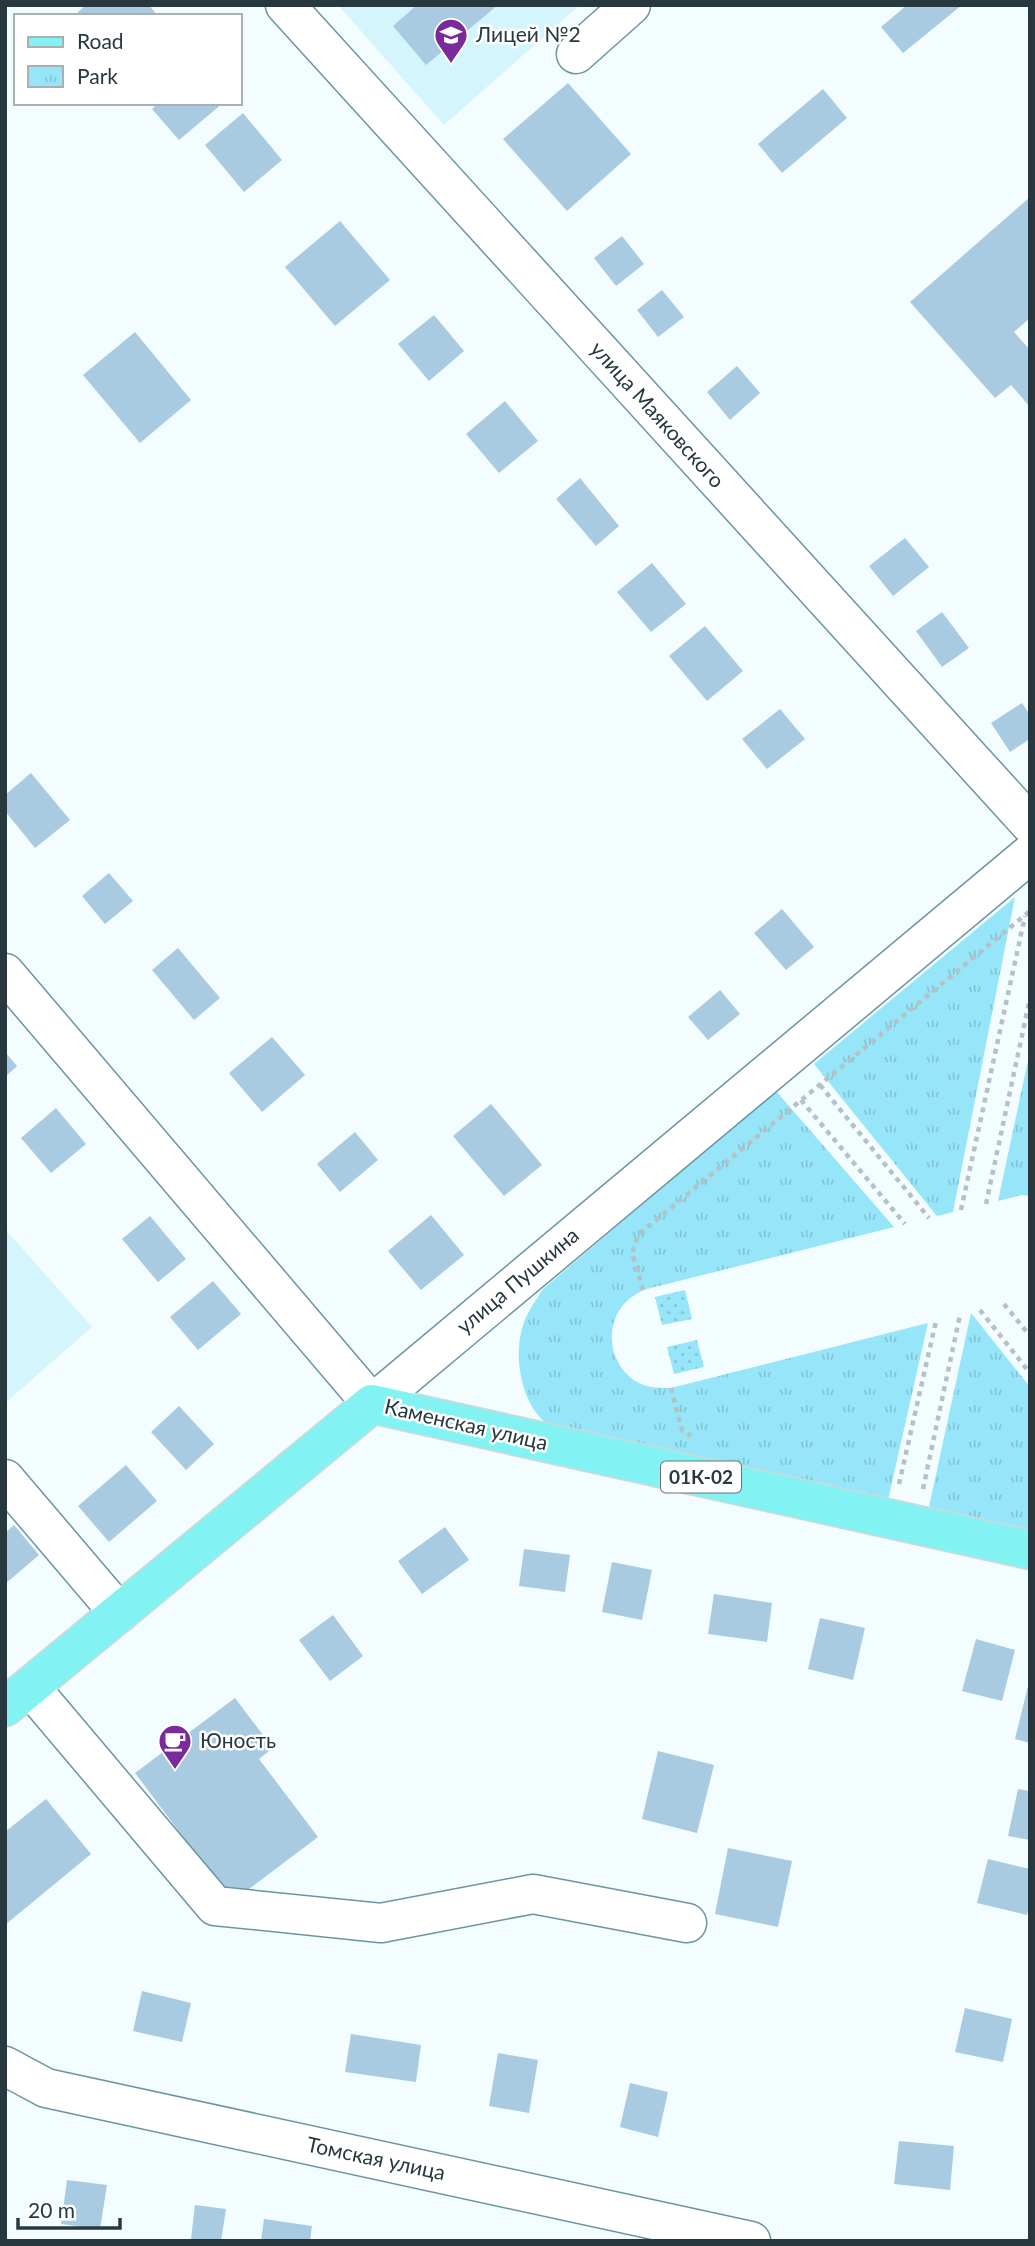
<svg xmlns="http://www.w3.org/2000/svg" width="1035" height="2246" font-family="Lato,sans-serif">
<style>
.built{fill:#d5f5fd}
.grass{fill:url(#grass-dots)}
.park{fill:url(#park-tufts)}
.building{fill:#a8cbe1}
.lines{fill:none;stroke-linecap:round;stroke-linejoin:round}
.minor-casing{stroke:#6b95a0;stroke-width:41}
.major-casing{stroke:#d4d7d8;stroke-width:41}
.path{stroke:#b5c1c4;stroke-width:4.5;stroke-dasharray:5 5;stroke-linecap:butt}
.minor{stroke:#fff;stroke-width:38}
.major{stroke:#82f2f3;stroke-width:38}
.labels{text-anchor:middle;stroke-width:5;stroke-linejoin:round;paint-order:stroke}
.shield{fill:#fff;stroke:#687478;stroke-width:2}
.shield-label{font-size:19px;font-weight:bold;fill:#27393e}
.poi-label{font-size:21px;fill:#27393e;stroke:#fff;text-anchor:start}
.street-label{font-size:21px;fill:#27393e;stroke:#fff}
</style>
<defs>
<pattern id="grass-dots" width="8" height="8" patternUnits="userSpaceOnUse" patternTransform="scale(1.75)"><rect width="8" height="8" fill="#97e5f8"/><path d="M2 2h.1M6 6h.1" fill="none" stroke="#82c5d6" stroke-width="1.8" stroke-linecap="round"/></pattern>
<pattern id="park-tufts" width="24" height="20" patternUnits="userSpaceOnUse" patternTransform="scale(1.75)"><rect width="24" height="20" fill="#97e5f8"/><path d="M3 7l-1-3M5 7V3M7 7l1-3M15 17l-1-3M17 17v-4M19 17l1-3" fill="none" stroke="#82c5d6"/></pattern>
</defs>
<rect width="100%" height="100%" fill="#f3fcfe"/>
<!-- built -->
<path class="built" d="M 338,5 L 580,5 L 444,125 Z
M 5,1229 L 92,1327 L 5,1403 Z"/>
<!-- grass -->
<path class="grass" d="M 685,1290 L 692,1319 L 662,1325 L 655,1297 Z
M 697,1340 L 704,1367 L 674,1374 L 667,1347 Z"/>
<!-- park -->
<path class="park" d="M 1015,897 L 953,1212 L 937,1216 L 814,1064 Z
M 1030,1051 L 1030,1196 L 1022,1195 L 998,1201 Z
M 776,1091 L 894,1227 L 643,1290 C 638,1293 633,1296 629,1299 C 602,1322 608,1367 639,1383 C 649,1388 660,1388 671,1388 L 928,1323 L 886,1509 L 558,1435 C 552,1429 544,1423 539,1416 C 521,1396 515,1358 521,1333 C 524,1316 534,1303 543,1289 Z
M 971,1313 L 1030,1387 L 1030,1537 L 927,1516 Z"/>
<!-- building -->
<path class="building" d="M 86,5 L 149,5 L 158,16 L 79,16 L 77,13 Z
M 417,5 L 498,5 L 426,65 L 393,26 Z
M 907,5 L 962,5 L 903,53 L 881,27 Z
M 568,83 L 631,154 L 567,211 L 503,139 Z
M 823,89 L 847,118 L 782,173 L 758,144 Z
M 158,103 L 223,103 L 179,140 L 152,109 Z
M 243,113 L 282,160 L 244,192 L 205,145 Z
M 1030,197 L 1030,318 L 1014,332 L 1030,350 L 1030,407 L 1011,385 L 995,398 L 910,302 Z
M 340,221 L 390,280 L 335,326 L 285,267 Z
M 622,236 L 644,264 L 616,286 L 594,258 Z
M 662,290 L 684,317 L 658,337 L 637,310 Z
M 434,315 L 464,351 L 429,381 L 398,344 Z
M 135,332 L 191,400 L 140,443 L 83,375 Z
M 737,366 L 760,393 L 730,420 L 707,392 Z
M 505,401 L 538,441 L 499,473 L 466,434 Z
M 580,478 L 619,526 L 596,546 L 556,499 Z
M 905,538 L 929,567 L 893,596 L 869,566 Z
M 652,563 L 686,604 L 651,632 L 617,592 Z
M 942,612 L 969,648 L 942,667 L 916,631 Z
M 705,626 L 743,671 L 707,701 L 669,656 Z
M 1022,703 L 1030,715 L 1030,739 L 1010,752 L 991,723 Z
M 780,709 L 805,739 L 767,769 L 742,739 Z
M 31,773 L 70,820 L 35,848 L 5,811 L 5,795 Z
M 109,873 L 133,901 L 105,924 L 82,896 Z
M 782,909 L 814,947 L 786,970 L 754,933 Z
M 178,948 L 220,998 L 194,1020 L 152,970 Z
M 720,990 L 740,1014 L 708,1040 L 688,1017 Z
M 272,1037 L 305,1075 L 262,1112 L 229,1073 Z
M 5,1052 L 17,1066 L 5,1077 Z
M 491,1104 L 542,1165 L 504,1196 L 453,1136 Z
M 56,1108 L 86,1144 L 51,1173 L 21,1138 Z
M 355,1132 L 378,1160 L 340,1192 L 317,1164 Z
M 431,1215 L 464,1255 L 421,1290 L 388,1251 Z
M 150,1216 L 186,1259 L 158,1282 L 122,1239 Z
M 213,1281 L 241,1314 L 198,1350 L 170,1317 Z
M 179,1406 L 214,1444 L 186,1470 L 151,1432 Z
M 126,1465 L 157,1501 L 109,1542 L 78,1506 Z
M 14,1525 L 39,1555 L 5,1584 L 5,1533 Z
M 445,1527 L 469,1560 L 422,1594 L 398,1561 Z
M 524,1549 L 570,1555 L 565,1592 L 519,1586 Z
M 612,1562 L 652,1570 L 642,1620 L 602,1612 Z
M 714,1594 L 772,1603 L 767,1642 L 708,1634 Z
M 333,1615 L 363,1656 L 330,1681 L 299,1640 Z
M 820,1618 L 865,1628 L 853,1680 L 808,1669 Z
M 976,1639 L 1015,1650 L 1002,1701 L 962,1691 Z
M 1029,1682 L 1030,1682 L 1030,1743 L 1015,1739 Z
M 235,1698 L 273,1748 L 259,1759 L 318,1837 L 232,1902 L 135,1773 Z
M 658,1751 L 714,1765 L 697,1833 L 642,1819 Z
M 1018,1789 L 1030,1791 L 1030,1840 L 1008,1836 Z
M 46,1799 L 91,1854 L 5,1925 L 5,1832 Z
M 728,1848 L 792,1861 L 778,1927 L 715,1914 Z
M 988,1859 L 1030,1869 L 1030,1903 L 1027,1915 L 977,1903 Z
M 142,1991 L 191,2003 L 182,2042 L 133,2031 Z
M 965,2008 L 1012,2019 L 1003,2062 L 955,2052 Z
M 351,2034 L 421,2045 L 416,2082 L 345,2072 Z
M 498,2053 L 538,2060 L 529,2113 L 489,2106 Z
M 630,2083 L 668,2092 L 658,2137 L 620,2127 Z
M 899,2141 L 954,2146 L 950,2190 L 894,2184 Z
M 67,2180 L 107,2185 L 100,2229 L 61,2224 Z
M 195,2205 L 226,2209 L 221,2241 L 191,2239 Z
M 264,2219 L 312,2226 L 310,2241 L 261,2241 Z"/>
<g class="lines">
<defs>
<path id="minor" d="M 285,5 L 1030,824
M 576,54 L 631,5
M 5,973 L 372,1404 L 1030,854
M 5,1479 L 119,1613
M 30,1687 L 215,1906 L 381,1923 L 533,1894 L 687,1923
M 5,2066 L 46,2088 L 751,2241"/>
<path id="major" d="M 5,1707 L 372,1404 L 1030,1550"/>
</defs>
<!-- minor casing -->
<use href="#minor" class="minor-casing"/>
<!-- major casing -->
<use href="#major" class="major-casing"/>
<!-- path -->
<path class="path" d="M 820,1085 L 929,1218
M 801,1100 L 905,1224
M 986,1204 L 1030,998
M 961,1210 L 1025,916
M 643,1290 L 632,1253 L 638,1235 L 1030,911
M 1004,1304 L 1030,1336
M 980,1310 L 1030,1373
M 671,1388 L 682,1430 L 691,1436
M 899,1484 L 936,1321
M 923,1489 L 960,1315"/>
<!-- minor -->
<use href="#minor" class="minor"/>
<!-- major -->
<use href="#major" class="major"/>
</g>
<!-- icons -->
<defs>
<symbol id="school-pin" viewBox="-11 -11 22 30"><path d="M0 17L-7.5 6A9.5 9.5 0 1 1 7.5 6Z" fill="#792a9b" stroke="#fff"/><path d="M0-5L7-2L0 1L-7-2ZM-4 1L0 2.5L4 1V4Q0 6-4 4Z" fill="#fff"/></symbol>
<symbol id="cafe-pin" viewBox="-11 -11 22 30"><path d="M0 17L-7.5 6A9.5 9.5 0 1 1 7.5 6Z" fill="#792a9b" stroke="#fff"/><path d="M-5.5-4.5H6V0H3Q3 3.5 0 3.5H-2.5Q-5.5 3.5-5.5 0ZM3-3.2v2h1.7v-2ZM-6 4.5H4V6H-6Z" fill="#fff"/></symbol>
</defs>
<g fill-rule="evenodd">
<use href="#school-pin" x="432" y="16" width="38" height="52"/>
<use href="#cafe-pin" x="156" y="1722" width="38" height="52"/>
</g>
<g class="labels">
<!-- shield labels -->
<rect class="shield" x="661" y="1461.5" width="80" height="31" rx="5"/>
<g class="shield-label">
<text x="701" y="1484">01К-02</text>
</g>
<!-- poi labels -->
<g class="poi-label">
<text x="476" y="42">Лицей №2</text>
<text x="200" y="1748">Юность</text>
</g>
<!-- street labels -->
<g class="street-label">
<text transform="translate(657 415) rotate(48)" y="7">улица Маяковского</text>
<text transform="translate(518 1281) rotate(-40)" y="7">улица Пушкина</text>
<text transform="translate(466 1425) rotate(13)" y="7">Каменская улица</text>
<text transform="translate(376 2159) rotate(12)" y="7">Томская улица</text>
</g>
</g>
<!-- border -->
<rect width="1035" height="2246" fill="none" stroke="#27393e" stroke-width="14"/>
<!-- legend -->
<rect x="14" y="14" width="228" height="91" fill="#ffffff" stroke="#a9b0b2" stroke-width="2"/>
<rect x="28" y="37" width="35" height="10" fill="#82f2f3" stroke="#a9b0b2" stroke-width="2"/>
<text x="77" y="49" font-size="21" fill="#27393e">Road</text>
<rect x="28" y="66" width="35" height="21" fill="url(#park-tufts)" stroke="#a9b0b2" stroke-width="2"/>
<text x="77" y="84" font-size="21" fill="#27393e">Park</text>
<!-- scale -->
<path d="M18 2218v10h102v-10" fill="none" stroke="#27393e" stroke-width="3.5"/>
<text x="28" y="2218" font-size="21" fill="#27393e" stroke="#ffffff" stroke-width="5" paint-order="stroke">20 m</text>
</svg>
